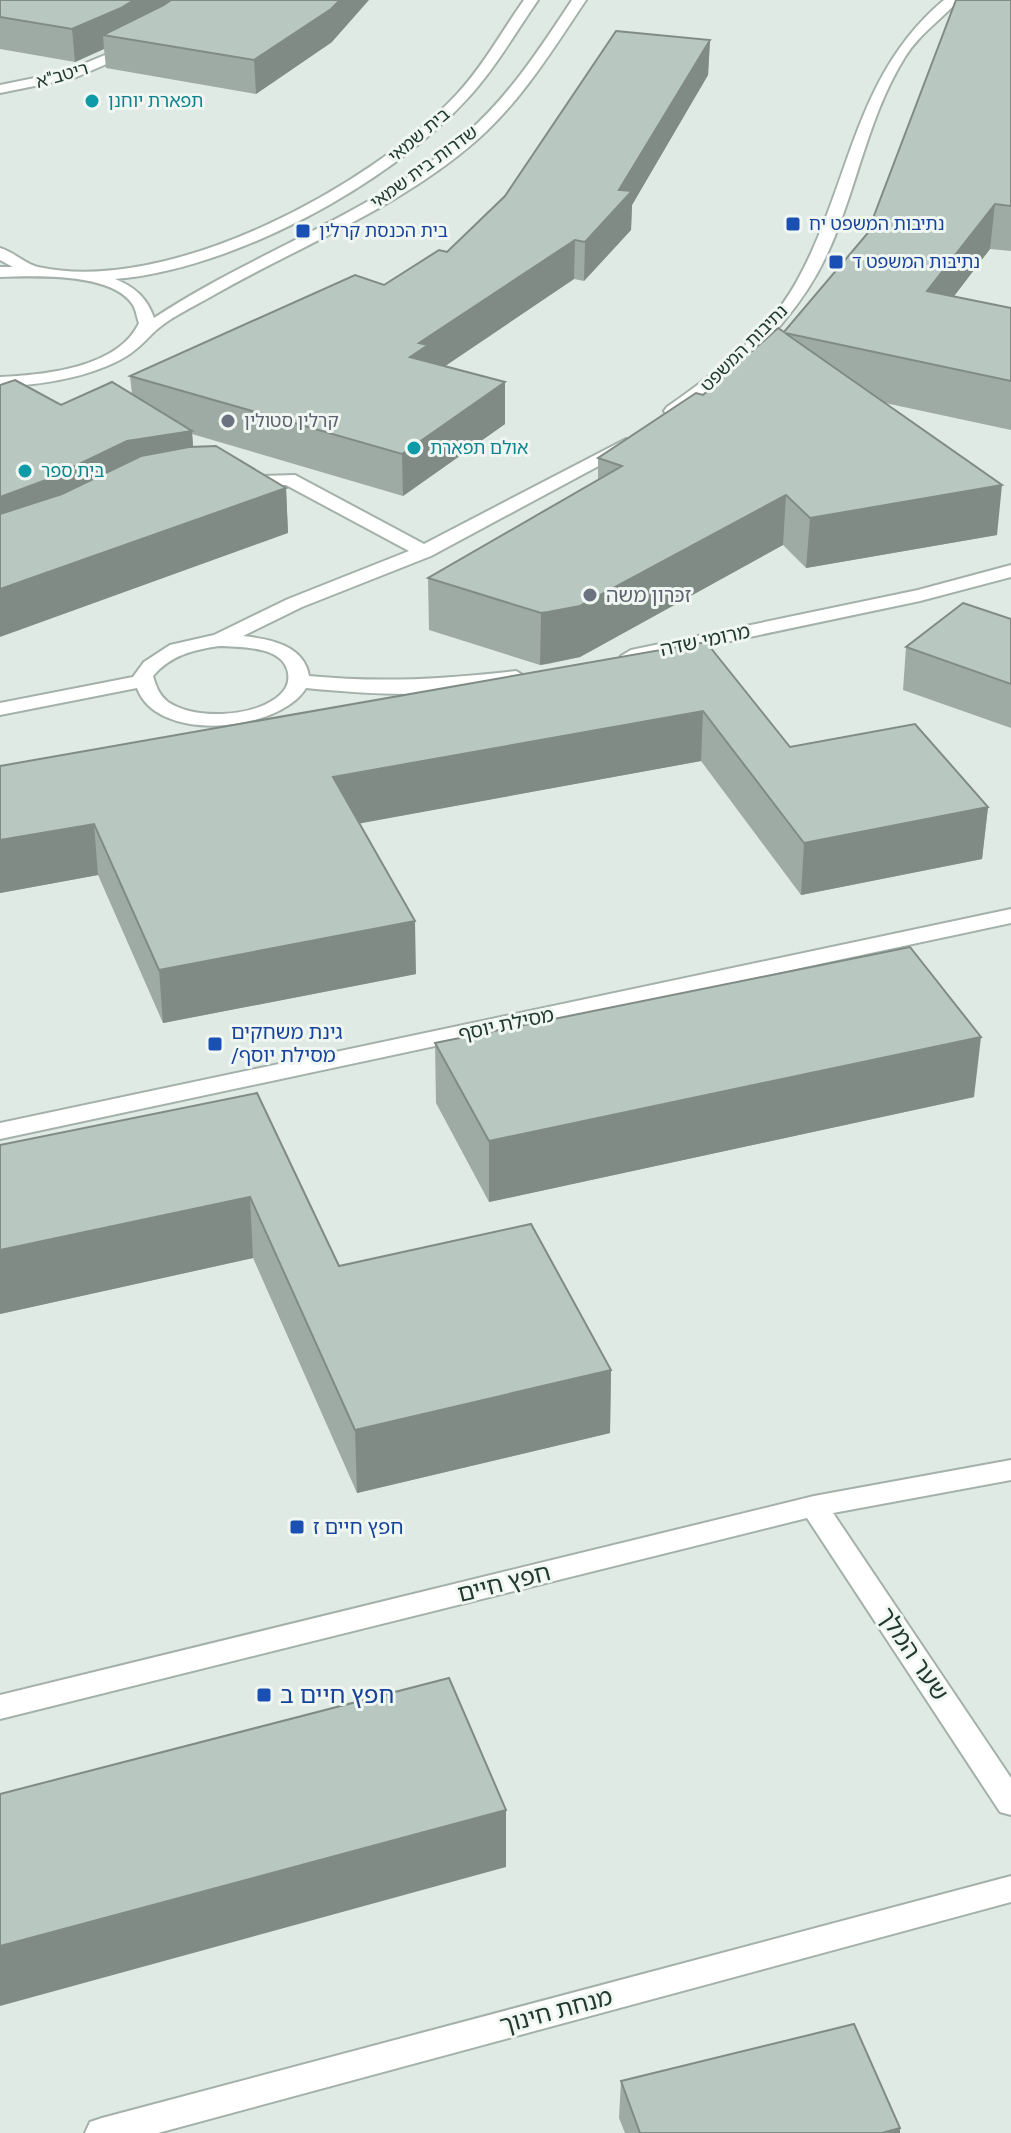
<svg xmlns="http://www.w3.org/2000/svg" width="1011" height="2133" font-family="Figtree,'Noto Sans Hebrew',sans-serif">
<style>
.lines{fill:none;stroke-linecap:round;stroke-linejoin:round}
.minor-casing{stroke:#a3b1aa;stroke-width:4}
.minor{fill:#fff;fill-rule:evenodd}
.wall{fill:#9eaba5}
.shaded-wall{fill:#818b86}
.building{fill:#b8c7c0;stroke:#818b86;stroke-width:2}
.culture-dot{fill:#0f9aa8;stroke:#f0f7f3;stroke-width:3}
.transit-dot{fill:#1a4fb4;stroke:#f0f7f3;stroke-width:3}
.worship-dot{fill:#6b7280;stroke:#f0f7f3;stroke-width:3}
.labels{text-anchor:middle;stroke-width:6;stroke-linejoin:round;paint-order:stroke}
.far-street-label{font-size:18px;fill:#213930;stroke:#f0f7f3}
.far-culture-label{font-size:18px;fill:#0d838f;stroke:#f0f7f3;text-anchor:start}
.far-transit-label{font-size:18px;fill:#164399;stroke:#f0f7f3;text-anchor:start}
.far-worship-label{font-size:18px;fill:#5b616d;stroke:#f0f7f3;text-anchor:start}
.worship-label{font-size:20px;fill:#5b616d;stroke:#f0f7f3;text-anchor:start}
.street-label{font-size:20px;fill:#213930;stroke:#f0f7f3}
.transit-label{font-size:20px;fill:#164399;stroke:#f0f7f3;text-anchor:start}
.near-street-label{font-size:24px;fill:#213930;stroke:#f0f7f3}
.near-transit-label{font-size:24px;fill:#164399;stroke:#f0f7f3;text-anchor:start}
</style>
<rect width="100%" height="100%" fill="#e0eae4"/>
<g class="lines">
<defs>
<path id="minor" d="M 524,0 L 538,0 C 515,33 495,69 467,99 C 389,185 231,270 115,279 C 135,287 147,298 154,318 C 255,251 375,213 467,133 C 510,95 541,47 572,0 L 586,0 C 553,49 522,100 478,139 C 400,208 301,245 212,296 C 193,307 166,319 151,335 C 137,350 126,358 107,366 C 74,380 35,385 0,387 L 0,377 C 44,375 118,368 139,323 C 137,318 136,310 133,305 C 112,272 34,276 0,277 L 0,267 L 13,267 L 0,260 L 0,248 C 14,252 25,264 38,267 C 167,296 371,187 457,94 C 483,66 502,31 524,0 Z
M 944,0 L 959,0 C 941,20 919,34 905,57 C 868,116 857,188 829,250 C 804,306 764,347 718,385 C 705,396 684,419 667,415 L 664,411 L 667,407 C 714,374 769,333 797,281 C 851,184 853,76 944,0 Z
M 134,43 L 141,47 L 139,50 L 74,78 L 0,93 L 0,85 L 64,72 Z
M 626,439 L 635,444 L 632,448 L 431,556 L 302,607 L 243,636 C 270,639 304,645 309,676 C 382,683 443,679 516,671 L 526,677 L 523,681 C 453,699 377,695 306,688 C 279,732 157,744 137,688 L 0,715 L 0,703 L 133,677 L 144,662 L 170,645 L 214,635 L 288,599 L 409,551 L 286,485 L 241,486 L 232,481 L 235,477 L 295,475 L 424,544 ZM 219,646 C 240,647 284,646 288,673 C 290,685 284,692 275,699 C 249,717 195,720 168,702 C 159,695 156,686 153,676 C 171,655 193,650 219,646 Z
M 1011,565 L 1011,577 L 920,601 L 631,662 L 621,656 L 631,650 L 918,590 Z
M 1011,909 L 1011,923 L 0,1139 L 0,1123 Z
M 1011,1460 L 1011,1480 L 833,1513 L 1011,1778 L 1011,1815 L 1000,1812 L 807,1518 L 0,1719 L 0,1695 L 814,1496 Z
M 1011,1876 L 1011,1902 L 158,2133 L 85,2133 L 90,2122 L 102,2118 Z"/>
</defs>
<!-- minor casing -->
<use href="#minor" class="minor-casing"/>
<!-- minor -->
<use href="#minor" class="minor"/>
</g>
<!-- wall -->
<path class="wall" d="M 0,0 L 332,42 L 256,94 L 106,68 L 104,49 L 75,62 L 0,49 Z
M 1011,0 L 1011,251 L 990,249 L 954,296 L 1011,308 L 1011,430 L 885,403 L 997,535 L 806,568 L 783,545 L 580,657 L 548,664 L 540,665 L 429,630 L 428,578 L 598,480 L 598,458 L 703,395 L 784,332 L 867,234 Z
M 710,40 L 708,75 L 632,205 L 631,230 L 584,281 L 574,279 L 445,366 L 505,424 L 403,496 L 192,434 L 193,447 L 286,488 L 288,533 L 61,405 L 132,394 L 130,376 L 384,285 L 447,252 Z
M 1011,619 L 1011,728 L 903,690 L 906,647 Z
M 706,642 L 790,747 L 988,807 L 982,859 L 801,895 L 701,761 L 359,823 L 416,974 L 163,1023 L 98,875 L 0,893 L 0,766 Z
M 435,1043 L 974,1097 L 489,1202 L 436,1103 Z
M 257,1093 L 339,1266 L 611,1370 L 610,1433 L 357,1493 L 253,1258 L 0,1314 Z
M 621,2081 L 900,2133 L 625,2133 L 619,2118 Z"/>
<!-- shaded-wall -->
<path class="shaded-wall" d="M 134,0 L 187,0 L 103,35 L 104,49 L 75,62 L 72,29 Z
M 340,0 L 369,0 L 332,42 L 256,94 L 254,60 Z
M 710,40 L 708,75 L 632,205 L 631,230 L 584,281 L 585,242 L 619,190 Z
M 995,204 L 990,249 L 923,337 L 927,291 Z
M 575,240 L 574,279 L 429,377 L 410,357 L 419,343 Z
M 505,382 L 505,424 L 403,496 L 402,454 Z
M 192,431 L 195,475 L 0,544 L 0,497 L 127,441 Z
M 1002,485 L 997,535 L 806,568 L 810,518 Z
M 286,488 L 288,533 L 0,637 L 0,589 Z
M 786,495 L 783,545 L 580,657 L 540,665 L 541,613 Z
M 703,711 L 701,761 L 335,828 L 333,777 Z
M 988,807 L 982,859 L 801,895 L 804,843 Z
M 94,824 L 98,875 L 0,893 L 0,840 Z
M 415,921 L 416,974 L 163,1023 L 159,970 Z
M 981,1037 L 974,1097 L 489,1202 L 489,1141 Z
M 250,1197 L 253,1258 L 0,1314 L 0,1250 Z
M 611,1370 L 610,1433 L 357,1493 L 355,1430 Z
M 506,1810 L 506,1867 L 0,2006 L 0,1946 Z
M 900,2128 L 900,2133 L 882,2133 Z"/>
<!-- building -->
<path class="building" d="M 0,0 L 134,0 L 121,8 L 72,29 L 0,17 Z
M 171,0 L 340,0 L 331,9 L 254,60 L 103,35 L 164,5 Z
M 956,0 L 1011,0 L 1011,206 L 995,204 L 927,291 L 1011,308 L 1011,381 L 785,333 L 1002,485 L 810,518 L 786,495 L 580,606 L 548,612 L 541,613 L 428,578 L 622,466 L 598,458 L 696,393 L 703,395 L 778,328 L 784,332 L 867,234 Z
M 616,31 L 710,40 L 619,190 L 632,191 L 585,242 L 575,240 L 419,343 L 428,345 L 410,357 L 505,382 L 402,454 L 130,376 L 355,275 L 384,285 L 439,250 L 447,252 L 505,196 Z
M 15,380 L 61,405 L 112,382 L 192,431 L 127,441 L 46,480 L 0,497 L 0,385 Z
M 216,446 L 286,488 L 0,589 L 0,514 L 62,494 L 141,456 L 189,447 Z
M 963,603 L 1011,619 L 1011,684 L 906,647 Z
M 706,642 L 790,747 L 915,724 L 988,807 L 804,843 L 703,711 L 333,777 L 415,921 L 159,970 L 94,824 L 0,840 L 0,766 Z
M 910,947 L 981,1037 L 489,1141 L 435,1043 Z
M 257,1093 L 339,1266 L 531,1224 L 611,1370 L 355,1430 L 250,1197 L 0,1250 L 0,1145 Z
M 449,1678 L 506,1810 L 0,1946 L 0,1794 Z
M 854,2024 L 900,2128 L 882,2133 L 640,2133 L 621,2081 Z"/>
<!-- markers -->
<g class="culture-dot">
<circle cx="92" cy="101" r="8"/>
<circle cx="414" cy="448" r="8"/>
<circle cx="25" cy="471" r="8"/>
</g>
<g class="transit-dot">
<rect x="785" y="216" width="16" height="16" rx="4"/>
<rect x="295" y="223" width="16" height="16" rx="4"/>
<rect x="828" y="254" width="16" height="16" rx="4"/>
<rect x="207" y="1036" width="16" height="16" rx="4"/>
<rect x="289" y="1519" width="16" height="16" rx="4"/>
<rect x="256" y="1687" width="16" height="16" rx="4"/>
</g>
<g class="worship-dot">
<circle cx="228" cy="421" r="8"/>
<circle cx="590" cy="595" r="8"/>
</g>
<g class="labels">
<!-- far-street labels -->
<g class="far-street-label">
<text transform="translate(62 75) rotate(-16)" y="6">ריטב"א</text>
<text transform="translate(419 135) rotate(-40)" y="6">בית שמאי</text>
<text transform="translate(424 167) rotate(-36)" y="6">שדרות בית שמאי</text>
<text transform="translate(744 348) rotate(-45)" y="6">נתיבות המשפט</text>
</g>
<!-- far-culture labels -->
<g class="far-culture-label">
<text x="108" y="107">תפארת יוחנן</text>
<text x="430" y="454">אולם תפארת</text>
<text x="41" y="477">בית ספר</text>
</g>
<!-- far-transit labels -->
<g class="far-transit-label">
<text x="809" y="230">נתיבות המשפט יח</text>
<text x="319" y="237">בית הכנסת קרלין</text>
<text x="852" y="268">נתיבות המשפט ד</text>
</g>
<!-- far-worship labels -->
<g class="far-worship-label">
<text x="244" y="427">קרלין סטולין</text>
</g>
<!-- worship labels -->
<g class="worship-label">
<text x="606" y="602">זכרון משה</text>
</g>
<!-- street labels -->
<g class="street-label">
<text transform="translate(705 640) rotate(-12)" y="7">מרומי שדה</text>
<text transform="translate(506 1024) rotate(-12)" y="7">מסילת יוסף</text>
</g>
<!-- transit labels -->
<g class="transit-label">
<text x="231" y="1039">גינת משחקים<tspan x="231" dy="23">/מסילת יוסף</tspan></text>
<text x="313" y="1534">חפץ חיים ז</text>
</g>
<!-- near-street labels -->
<g class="near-street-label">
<text transform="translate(504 1583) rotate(-14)" y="8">חפץ חיים</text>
<text transform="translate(913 1654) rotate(56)" y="8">שער המלך</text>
<text transform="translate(556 2011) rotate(-15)" y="8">מנחת חינוך</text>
</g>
<!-- near-transit labels -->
<g class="near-transit-label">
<text x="280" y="1703">חפץ חיים ב</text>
</g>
</g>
</svg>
